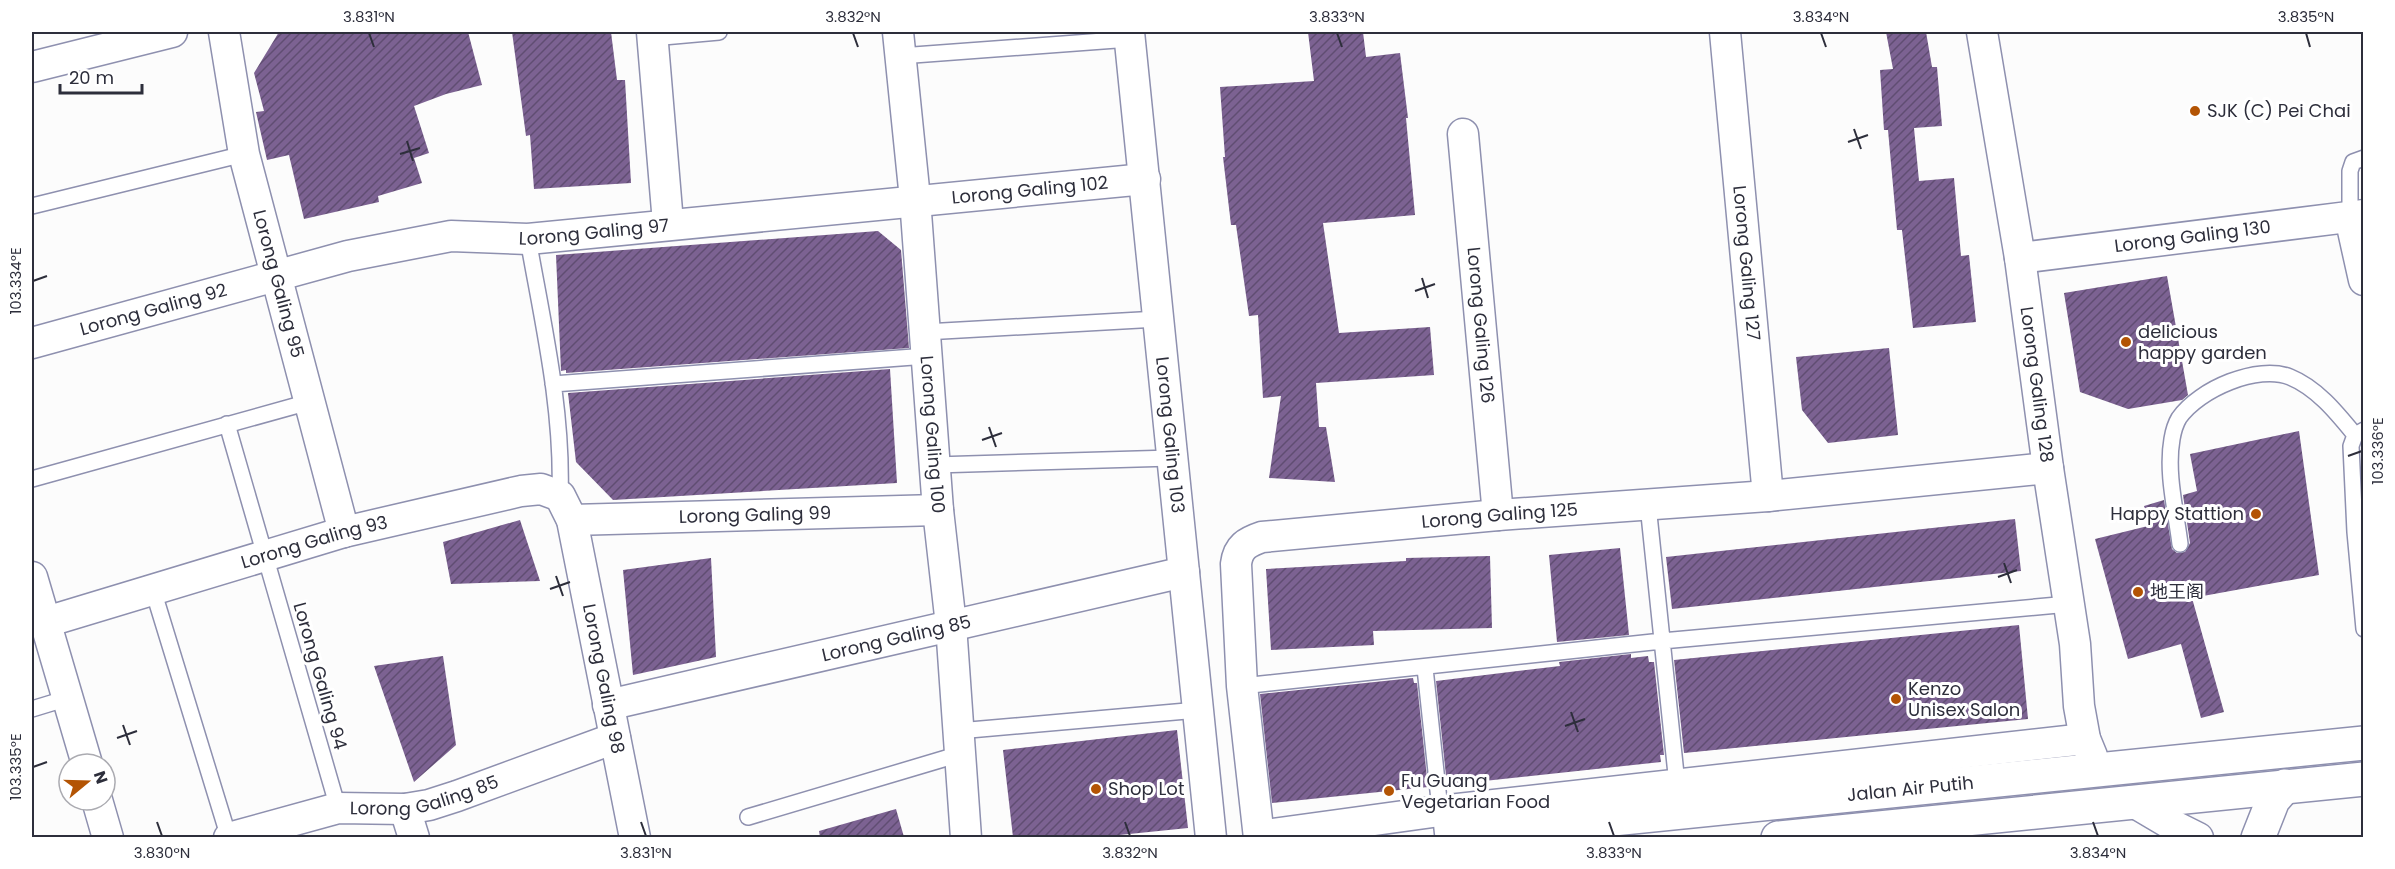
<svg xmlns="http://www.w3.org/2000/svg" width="2395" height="869" font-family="Poppins,'Noto Sans SC',sans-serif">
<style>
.building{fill:url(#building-hatch)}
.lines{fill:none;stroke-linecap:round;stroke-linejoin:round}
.lane-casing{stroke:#8e90af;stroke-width:18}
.street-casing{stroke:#8e90af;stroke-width:33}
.secondary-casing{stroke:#8e90af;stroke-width:36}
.lane{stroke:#fff;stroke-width:15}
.street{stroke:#fff;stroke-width:30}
.secondary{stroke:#fff;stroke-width:33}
.ticks{fill:none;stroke:#2d2e3b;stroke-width:2}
.poi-dot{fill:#b35404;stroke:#fff;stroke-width:2}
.labels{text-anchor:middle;stroke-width:6;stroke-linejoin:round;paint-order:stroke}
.poi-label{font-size:18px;fill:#2d2e3b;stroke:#fff;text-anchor:start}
.street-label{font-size:18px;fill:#2d2e3b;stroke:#fff}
.neatline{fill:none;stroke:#2d2e3b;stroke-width:2}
.ticks-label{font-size:15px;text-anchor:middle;fill:#2d2e3b}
</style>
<defs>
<pattern id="building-hatch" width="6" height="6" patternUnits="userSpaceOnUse" patternTransform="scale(1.5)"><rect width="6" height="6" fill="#7c6292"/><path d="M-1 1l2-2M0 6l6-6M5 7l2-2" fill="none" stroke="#604d72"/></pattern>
</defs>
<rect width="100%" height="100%" fill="#fcfcfc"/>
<!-- building -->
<path class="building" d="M 279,32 L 468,32 L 482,85 L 446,94 L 414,106 L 429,153 L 414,158 L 422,183 L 378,196 L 379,202 L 304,219 L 289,155 L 267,160 L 256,112 L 264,111 L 254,73 Z
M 512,32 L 611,32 L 617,80 L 625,80 L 631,183 L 534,189 L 530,135 L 526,136 Z
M 1308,32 L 1363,32 L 1366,57 L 1400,53 L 1408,118 L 1406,118 L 1415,215 L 1323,223 L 1339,333 L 1430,327 L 1434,375 L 1316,383 L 1319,427 L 1326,427 L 1335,482 L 1269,478 L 1281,396 L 1263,398 L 1258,315 L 1249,316 L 1236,225 L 1231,225 L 1223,157 L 1225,157 L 1220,87 L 1314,81 Z
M 1886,32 L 1926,32 L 1932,67 L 1937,67 L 1942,126 L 1914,128 L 1919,181 L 1954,178 L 1961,256 L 1969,255 L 1976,322 L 1913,328 L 1902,230 L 1897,230 L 1888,130 L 1884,130 L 1880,70 L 1893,69 Z
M 878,231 L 901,250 L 909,348 L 566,373 L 566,370 L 561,371 L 556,255 Z
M 2167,276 L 2188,395 L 2182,400 L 2128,409 L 2080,392 L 2064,293 Z
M 1889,348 L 1898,435 L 1828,443 L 1802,410 L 1796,357 Z
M 890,369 L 897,483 L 613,500 L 576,462 L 568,393 Z
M 2299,431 L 2319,575 L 2192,598 L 2224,712 L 2201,718 L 2181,644 L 2128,659 L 2095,539 L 2148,526 L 2144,506 L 2164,500 L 2172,549 L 2177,553 L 2185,552 L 2190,543 L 2183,495 L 2197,491 L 2190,454 Z
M 2015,519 L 2021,571 L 1672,609 L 1666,557 Z
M 520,520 L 540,581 L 451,584 L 443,542 Z
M 1620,548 L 1629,635 L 1557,642 L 1549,555 Z
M 1490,556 L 1492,628 L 1373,631 L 1374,645 L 1271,650 L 1266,569 L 1406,561 L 1406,558 Z
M 711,558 L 716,657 L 633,675 L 623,570 Z
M 2019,625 L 2028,719 L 1684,753 L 1674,660 Z
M 1631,654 L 1631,658 L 1648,656 L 1649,662 L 1654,662 L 1664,755 L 1660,755 L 1661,762 L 1447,785 L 1436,681 L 1560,666 L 1559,662 Z
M 443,656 L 456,745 L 414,782 L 374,666 Z
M 1413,678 L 1414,683 L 1417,683 L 1428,787 L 1272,803 L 1260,694 Z
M 1177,730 L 1188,828 L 1100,837 L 1013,837 L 1003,750 Z
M 896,809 L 904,837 L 820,837 L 819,831 Z"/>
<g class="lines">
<defs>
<path id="lane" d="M 652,38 L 719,32
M 900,56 L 1130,39
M 32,206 L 244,154
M 2350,217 L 2350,171 L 2353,162 L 2364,158
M 528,239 C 543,324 563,409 560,496
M 925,332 L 1158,319
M 553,384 L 927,356
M 227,424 L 338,808
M 2364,430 L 2355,435 L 2351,446 L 2355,532 L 2364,629
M 935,465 L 1172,458
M 32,479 L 309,402
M 1648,505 L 1677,784
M 2180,544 C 2176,511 2166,473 2172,439 C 2173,433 2176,423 2179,418 C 2199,389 2258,364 2290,377 C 2317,388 2337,413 2355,435
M 153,590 L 229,838
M 1425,668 L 1443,838
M 1242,686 L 1662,641 L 2069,604
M 32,709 L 68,698
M 958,731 L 1198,710
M 748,817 L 960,754"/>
<g id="street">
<path id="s1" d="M 224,32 L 244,154 L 344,532"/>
<path d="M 652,32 L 668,223"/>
<path id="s2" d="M 898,32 L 915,199 L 938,510 L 951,625 L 966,838"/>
<path id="s3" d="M 1129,32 L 1211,838"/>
<path id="s4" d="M 1725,32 L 1768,496"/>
<path id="s5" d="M 1982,32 L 2020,258 L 2048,468 L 2075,644 L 2079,706 L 2085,739 L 2092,756"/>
<path d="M 32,67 L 172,32"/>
<path id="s6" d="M 1463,134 L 1498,515"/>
<path d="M 2350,217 L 2364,280"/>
<path id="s7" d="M 2020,258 L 2364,215"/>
<path id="s8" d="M 32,343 L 348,256 L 451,236 L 528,239 L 1145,179"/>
<path id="s9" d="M 572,520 L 938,510"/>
<path d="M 32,577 L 87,764"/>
<path id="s10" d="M 46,622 L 344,532 L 521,491 L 541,489 L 560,496 L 572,520 L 635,838"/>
<path id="s11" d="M 608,705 L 1184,572"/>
<path d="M 97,800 L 108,838"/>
<path d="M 2132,801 L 2176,827 L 2198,838"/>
<path d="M 405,809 L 414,838"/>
<path d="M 1259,836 L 1440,811 L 2085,739"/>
<path id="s12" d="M 229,838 L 338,808 L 405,809 L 429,805 L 457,796 L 615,738"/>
<path id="s13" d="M 1259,838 L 1242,686 L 1236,564 C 1238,547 1247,542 1262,537 L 1498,515 L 1768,496 L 2048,468"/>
</g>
<g id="secondary">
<path id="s14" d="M 1459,838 L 1603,820 L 2364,743"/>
<path d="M 1778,838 L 2364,779"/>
<path d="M 2258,838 L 2273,800 L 2285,786"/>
</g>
</defs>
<!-- lane casing -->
<use href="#lane" class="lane-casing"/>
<!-- street casing -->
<use href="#street" class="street-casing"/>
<!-- secondary casing -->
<use href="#secondary" class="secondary-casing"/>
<!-- lane -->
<use href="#lane" class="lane"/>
<!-- street -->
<use href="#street" class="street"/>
<!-- secondary -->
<use href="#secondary" class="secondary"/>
</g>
<!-- ticks -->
<path class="ticks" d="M 369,33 L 374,47M 853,33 L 858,47M 1337,33 L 1342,47M 1821,33 L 1826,47M 2306,33 L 2310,47M 1854,129 L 1861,149M 407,141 L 413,161M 1848,142 L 1868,135M 400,154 L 420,148M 1422,278 L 1428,298M 33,281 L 47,276M 1415,291 L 1435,284M 989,427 L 996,447M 982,440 L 1002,433M 2348,456 L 2362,451M 2004,563 L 2011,583M 556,576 L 563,596M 1998,577 L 2017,570M 550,589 L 570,582M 1571,712 L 1578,732M 123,725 L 130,745M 1565,726 L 1585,719M 117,738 L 137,731M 33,767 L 47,762M 157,822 L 162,836M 641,822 L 646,836M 1125,822 L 1130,836M 1609,822 L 1614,836M 2093,822 L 2098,836"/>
<!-- markers -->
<g class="poi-dot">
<circle cx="2195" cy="111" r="6"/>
<circle cx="2126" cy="342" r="6"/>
<circle cx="2256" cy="514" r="6"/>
<circle cx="2138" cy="592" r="6"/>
<circle cx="1896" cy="699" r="6"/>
<circle cx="1096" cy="789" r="6"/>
<circle cx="1389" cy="791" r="6"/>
</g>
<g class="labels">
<!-- poi labels -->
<g class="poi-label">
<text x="2207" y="117">SJK (C) Pei Chai</text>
<text x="2138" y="338">delicious<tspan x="2138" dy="21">happy garden</tspan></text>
<text x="2244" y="520" text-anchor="end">Happy Stattion</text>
<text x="2150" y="598">地王阁</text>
<text x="1908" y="695">Kenzo<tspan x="1908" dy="21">Unisex Salon</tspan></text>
<text x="1401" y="787">Fu Guang<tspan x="1401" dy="21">Vegetarian Food</tspan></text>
<text x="1108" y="795">Shop Lot</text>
</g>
<!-- street labels -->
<g class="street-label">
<text dy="6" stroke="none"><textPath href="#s8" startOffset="1014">Lorong Galing 102</textPath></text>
<text dy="6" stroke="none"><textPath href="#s8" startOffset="576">Lorong Galing 97</textPath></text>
<text dy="6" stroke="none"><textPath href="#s7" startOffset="174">Lorong Galing 130</textPath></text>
<text dy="6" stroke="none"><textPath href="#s4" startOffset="232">Lorong Galing 127</textPath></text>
<text dy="6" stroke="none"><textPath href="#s1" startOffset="258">Lorong Galing 95</textPath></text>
<text dy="6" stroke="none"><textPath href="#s8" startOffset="126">Lorong Galing 92</textPath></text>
<text dy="6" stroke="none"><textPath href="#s6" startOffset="192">Lorong Galing 126</textPath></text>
<text dy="6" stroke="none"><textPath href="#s5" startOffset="357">Lorong Galing 128</textPath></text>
<text dy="6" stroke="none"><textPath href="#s2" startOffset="404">Lorong Galing 100</textPath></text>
<text dy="6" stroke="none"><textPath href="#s3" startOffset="405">Lorong Galing 103</textPath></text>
<text dy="6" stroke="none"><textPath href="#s9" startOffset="183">Lorong Galing 99</textPath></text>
<text dy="6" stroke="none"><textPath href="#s13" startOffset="554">Lorong Galing 125</textPath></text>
<text dy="6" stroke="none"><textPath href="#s10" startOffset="280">Lorong Galing 93</textPath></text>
<text dy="6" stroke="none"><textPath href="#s11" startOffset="296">Lorong Galing 85</textPath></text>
<text transform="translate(320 676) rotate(74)" y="6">Lorong Galing 94</text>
<text dy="6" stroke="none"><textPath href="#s10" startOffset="722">Lorong Galing 98</textPath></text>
<text dy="6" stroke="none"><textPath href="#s14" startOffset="454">Jalan Air Putih</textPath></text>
<text dy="6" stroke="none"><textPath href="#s12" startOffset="201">Lorong Galing 85</textPath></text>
</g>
</g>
<!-- border -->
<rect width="2395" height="869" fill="none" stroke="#ffffff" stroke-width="66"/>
<!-- north arrow -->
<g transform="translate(87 782) rotate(71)"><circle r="28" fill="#ffffff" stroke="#ababb1" stroke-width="1.5"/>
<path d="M0-4.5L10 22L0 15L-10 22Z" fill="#b35404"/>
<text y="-9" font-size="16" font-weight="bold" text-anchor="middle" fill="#2d2e3b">N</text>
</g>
<!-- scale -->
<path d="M60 84v9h82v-9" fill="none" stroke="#2d2e3b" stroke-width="3"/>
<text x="69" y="84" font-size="18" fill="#2d2e3b" stroke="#ffffff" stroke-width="4.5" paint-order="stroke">20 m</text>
<rect x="33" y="33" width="2329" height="803" class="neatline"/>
<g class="ticks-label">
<text x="369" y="22">3.831°N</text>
<text x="853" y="22">3.832°N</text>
<text x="1337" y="22">3.833°N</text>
<text x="1821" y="22">3.834°N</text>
<text x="2306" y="22">3.835°N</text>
<text transform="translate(16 281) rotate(-90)" y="5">103.334°E</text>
<text transform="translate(2378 451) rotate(-90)" y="5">103.336°E</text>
<text transform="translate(16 767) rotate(-90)" y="5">103.335°E</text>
<text x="162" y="858">3.830°N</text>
<text x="646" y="858">3.831°N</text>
<text x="1130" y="858">3.832°N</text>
<text x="1614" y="858">3.833°N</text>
<text x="2098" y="858">3.834°N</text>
</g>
</svg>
